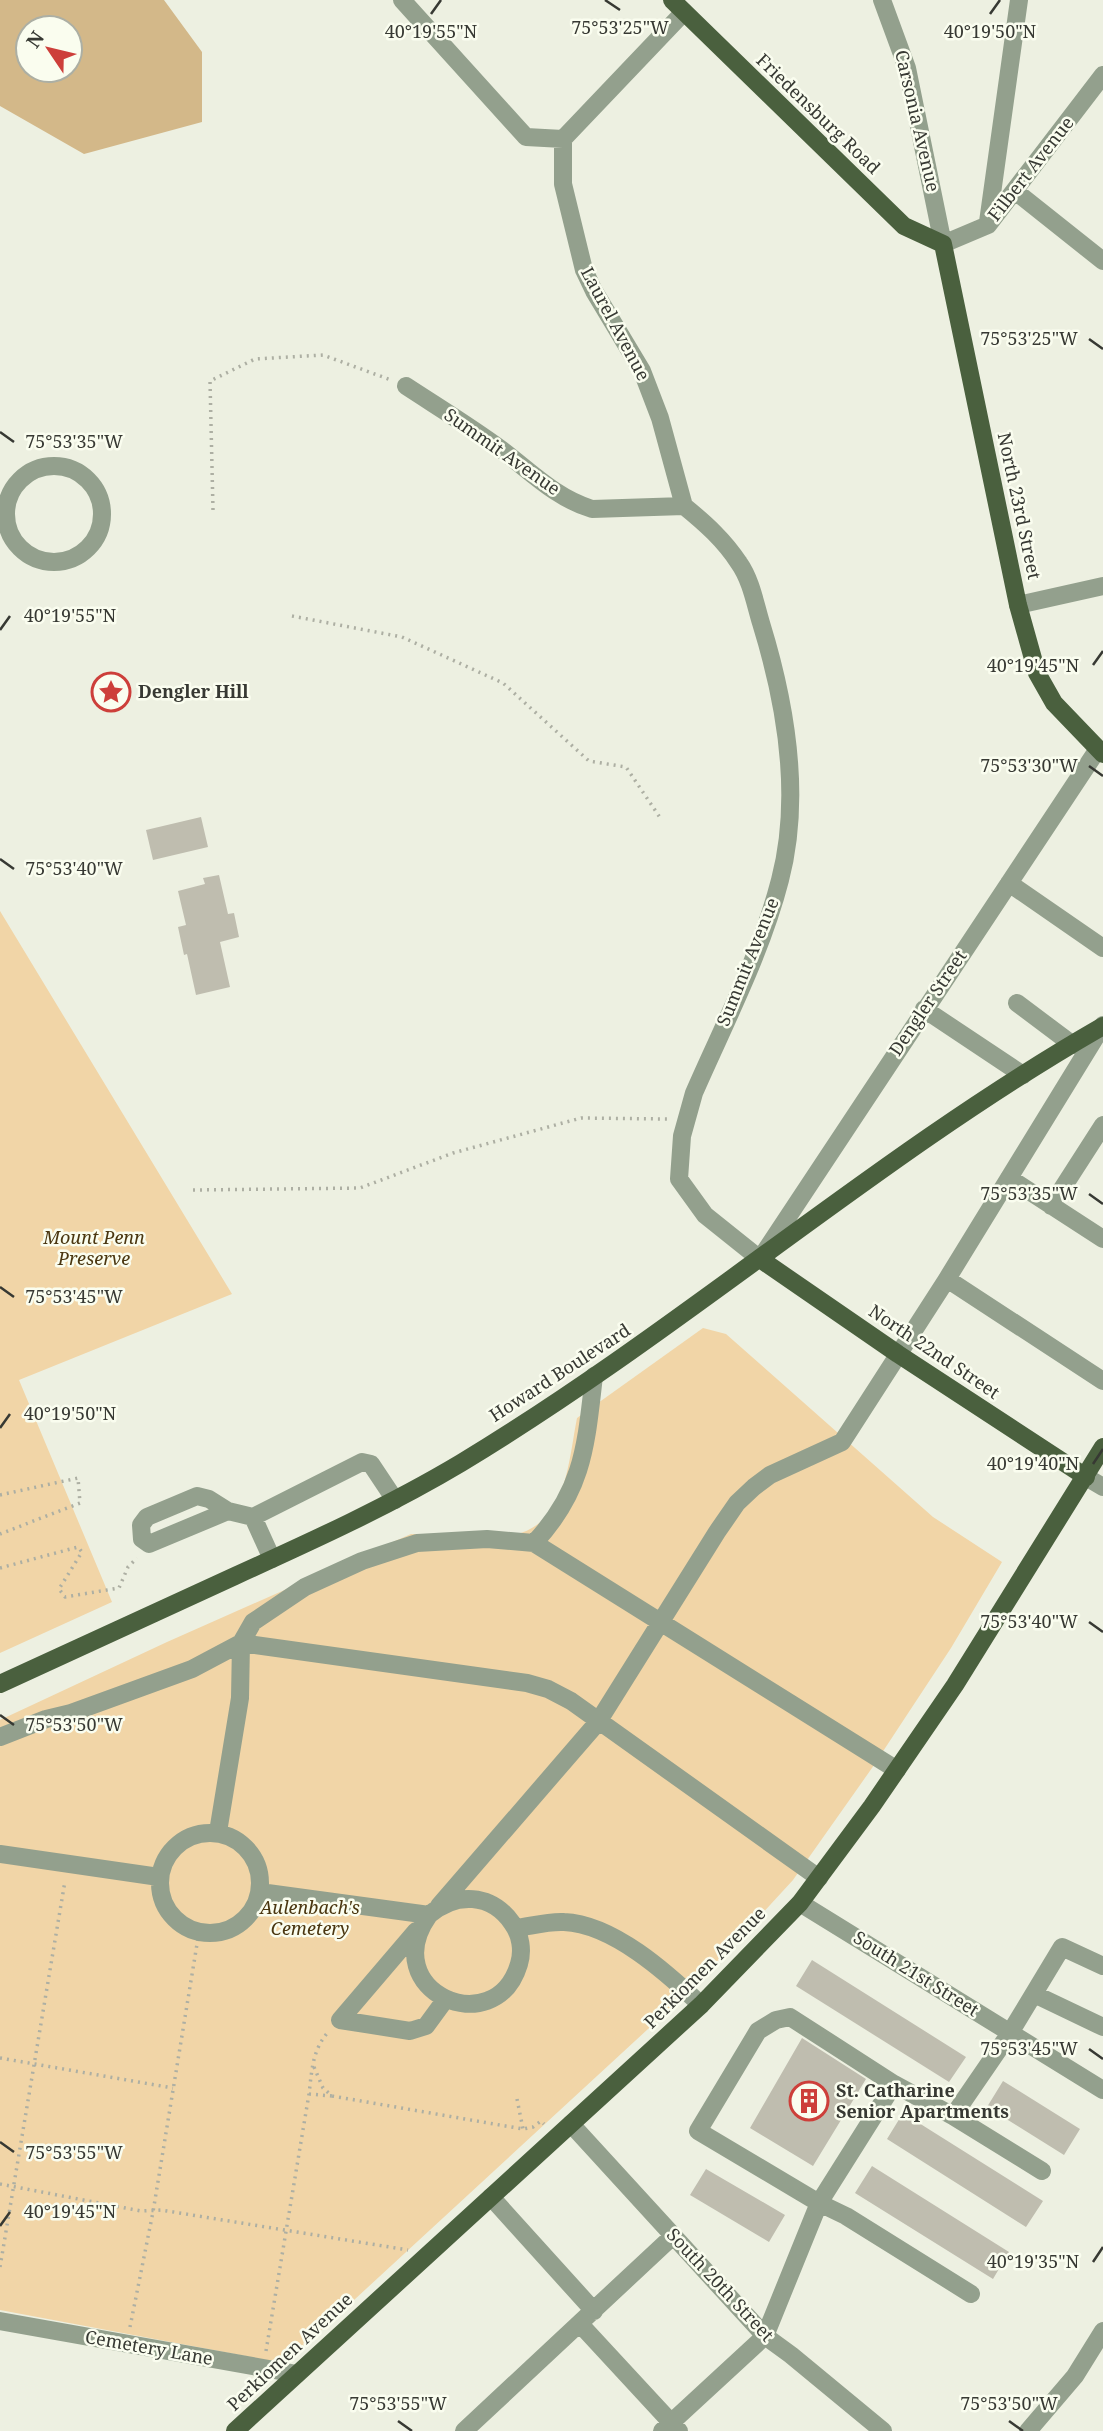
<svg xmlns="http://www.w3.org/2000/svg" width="1103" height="2431" font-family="'Noto Serif',serif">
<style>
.green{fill:#f1d5a7}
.forest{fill:#d3b889;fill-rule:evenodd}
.building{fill:#bfbdaf}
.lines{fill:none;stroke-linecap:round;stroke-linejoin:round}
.path{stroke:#adafa3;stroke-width:3.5;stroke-dasharray:2 5;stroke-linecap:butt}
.minor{stroke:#93a08d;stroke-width:18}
.major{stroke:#4a603e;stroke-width:18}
.ticks{fill:none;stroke:#373933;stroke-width:2.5}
.labels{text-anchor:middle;stroke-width:5;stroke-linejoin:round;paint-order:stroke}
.street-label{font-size:18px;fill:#373933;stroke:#fafdef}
.poi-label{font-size:18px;font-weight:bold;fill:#373933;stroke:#fafdef;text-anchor:start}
.park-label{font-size:18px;font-style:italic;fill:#4a3610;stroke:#fafdef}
.ticks-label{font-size:18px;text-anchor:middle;fill:#373933;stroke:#fafdef;stroke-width:5;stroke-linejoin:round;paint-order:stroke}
</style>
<rect width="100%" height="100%" fill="#edf0e1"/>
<!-- green -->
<path class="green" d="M 0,911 L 232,1294 L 19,1380 L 112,1602 L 0,1653 Z
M 703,1328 L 726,1334 L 933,1517 L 1002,1562 L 951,1648 L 872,1768 L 793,1880 L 699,1982 L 290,2359 L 277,2362 L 0,2310 L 0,1720 L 167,1642 L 411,1534 L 513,1535 C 567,1524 568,1463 577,1418 Z"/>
<!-- forest -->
<path class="forest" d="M 0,0 L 164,0 L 202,52 L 202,122 L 84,154 L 0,106 ZM 28,28 L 70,28 L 70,70 L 28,70 Z"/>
<!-- building -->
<path class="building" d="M 201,817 L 208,847 L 153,860 L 146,830 Z
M 219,875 L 228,914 L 234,913 L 239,937 L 220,942 L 230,987 L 196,995 L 187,954 L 184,955 L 178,927 L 186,925 L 178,891 L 205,884 L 203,878 Z
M 812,1960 L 966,2057 L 949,2082 L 796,1986 Z
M 802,2038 L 866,2079 L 813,2166 L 750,2128 Z
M 1003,2081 L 1080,2129 L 1064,2155 L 987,2107 Z
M 903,2113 L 1043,2201 L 1026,2227 L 887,2139 Z
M 872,2166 L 1009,2252 L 993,2279 L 855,2193 Z
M 706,2169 L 785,2215 L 769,2242 L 690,2195 Z"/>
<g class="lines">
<!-- path -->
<path class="path" d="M 213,510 L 210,381 L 255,359 L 323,355 L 391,380
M 292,616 L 402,637 L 503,683 L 589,761 L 626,767 L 661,819
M 193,1190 L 360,1188 L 453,1153 L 581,1118 L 667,1119
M 0,1495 L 78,1478 L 80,1503 L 0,1534
M 0,1568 L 78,1547 L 82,1552 L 59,1589 L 65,1597 L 119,1588 L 128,1567 L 137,1558
M 0,2058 L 173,2088
M 314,2067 L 323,2088 L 332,2096 L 523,2129 L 533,2127 L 541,2121 L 544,2124
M 309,2094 L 332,2096
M 517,2099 L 523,2129
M 0,2184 L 141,2211 L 161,2210 L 408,2250
M 0,2267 L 65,1881
M 130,2327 L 153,2212 L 199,1932
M 266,2351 L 309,2094 C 312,2070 312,2050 329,2031"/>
<!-- minor -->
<path class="minor" d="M 402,0 L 526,137 L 563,139
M 882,0 L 907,68 L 943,244 L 988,225 L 1103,75
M 563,139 L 563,184 L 584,270 L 594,291 L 642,371 L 660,418 L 684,506
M 563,139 L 684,12
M 1015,191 L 1103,261
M 988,222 L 1019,0
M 406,386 C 438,407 471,427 502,450 C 531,472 556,498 592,509 L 684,506 C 705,523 724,540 739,563 C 751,580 755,603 761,623 C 786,704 802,796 780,880 C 761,954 724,1024 694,1093 L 682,1136 L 679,1179 L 705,1215 L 760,1259 L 1098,749
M6 514a48 48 0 1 1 96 0a48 48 0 1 1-96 0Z
M 1018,605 L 1103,586
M 1009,883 L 1103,948
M 1017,1003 L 1073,1045
M 924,1009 L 1023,1075
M 1009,1178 L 1103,1239
M 1051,1206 L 1103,1125
M 947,1279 L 1103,1381
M 1086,1477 L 1103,1487
M 228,1511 L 149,1544 L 142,1539 L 141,1525 L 147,1517 L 197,1496 L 209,1499 L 228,1511 L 253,1517 L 362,1462 L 371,1464 L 395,1500
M 253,1517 L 272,1559
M 534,1543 L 897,1770
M 0,1737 L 46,1719 L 71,1713 L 192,1669 L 241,1643 L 253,1622 L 305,1587 L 362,1561 L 417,1543 L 487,1539 L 534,1543 C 584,1490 586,1444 594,1376
M 218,1832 L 240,1698 L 241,1643 L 527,1683 L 548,1689 L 571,1701 L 819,1878
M160 1883a50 50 0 1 1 100 0a50 50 0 1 1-100 0Z
M 0,1854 L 159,1877
M 260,1892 L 429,1915 C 456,1892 491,1893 512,1923 C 521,1935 523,1951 519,1964 C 495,2044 375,1991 429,1915
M 800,1903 L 1103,2090
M 439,1906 L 598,1722 L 717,1532 L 737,1503 L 754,1487 L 770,1475 L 842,1442 L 947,1279 L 1103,1025
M 516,1928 C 531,1926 549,1921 564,1922 C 613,1924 667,1973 701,2005
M 416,1931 L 340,2020 L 410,2031 L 426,2026 L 445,2000
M 1034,1994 L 1103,2027
M 894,2084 L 790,2017 L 776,2020 L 758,2031 L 698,2131 L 819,2203 L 846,2216 L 971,2294
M 953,2116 L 1042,2171
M 571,2124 L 765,2336 L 791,2355 L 883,2431
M 491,2197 L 594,2311
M 0,2321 L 297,2374
M 580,2324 L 679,2431
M 464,2431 L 673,2236
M 662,2431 L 765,2336 L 819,2203 L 894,2084 L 953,2116 L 1010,2033 L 1062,1947 L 1103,1966
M 1028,2431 L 1075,2376 L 1103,2331"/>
<!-- major -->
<path class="major" d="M 672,0 L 904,226 L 943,244 L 1018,605 L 1037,673 L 1054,703 L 1103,754
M 760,1259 L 898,1354 L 1086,1477
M 0,1684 C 78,1648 157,1612 235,1576 C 312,1541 389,1506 461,1463 C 683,1329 878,1155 1103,1026
M 235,2431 L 701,2005 L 800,1903 L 872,1806 L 955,1685 L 1103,1447"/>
</g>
<!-- ticks -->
<path class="ticks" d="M 605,0 L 620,10M 431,14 L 441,0M 990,14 L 1000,0M 1089,339 L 1103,349M 0,432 L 14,442M 0,630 L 10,616M 1093,665 L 1103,651M 1089,766 L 1103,776M 0,859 L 14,869M 1089,1194 L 1103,1204M 0,1287 L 14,1297M 0,1428 L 10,1414M 1093,1464 L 1103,1449M 1089,1622 L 1103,1632M 0,1715 L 14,1725M 1089,2049 L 1103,2059M 0,2142 L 14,2152M 0,2226 L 10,2212M 1093,2262 L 1103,2247M 398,2421 L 412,2431M 1009,2421 L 1023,2431"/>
<!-- icons -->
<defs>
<symbol id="sight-ring" viewBox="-11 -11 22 22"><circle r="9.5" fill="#fafdef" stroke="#cd3f3a" stroke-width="1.5"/><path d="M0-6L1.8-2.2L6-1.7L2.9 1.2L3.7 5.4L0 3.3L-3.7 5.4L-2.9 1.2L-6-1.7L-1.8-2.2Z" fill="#cd3f3a"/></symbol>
<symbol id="building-ring" viewBox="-11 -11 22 22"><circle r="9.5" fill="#fafdef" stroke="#cd3f3a" stroke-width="1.5"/><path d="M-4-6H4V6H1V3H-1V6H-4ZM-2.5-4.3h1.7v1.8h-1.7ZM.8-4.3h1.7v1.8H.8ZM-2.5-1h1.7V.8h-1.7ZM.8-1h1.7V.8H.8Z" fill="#cd3f3a"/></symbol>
</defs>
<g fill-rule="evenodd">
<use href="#sight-ring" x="89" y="670" width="44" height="44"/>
<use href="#building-ring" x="787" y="2079" width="44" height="44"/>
</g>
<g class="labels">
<!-- street labels -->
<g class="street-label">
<text transform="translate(818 114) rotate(44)" y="6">Friedensburg Road</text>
<text transform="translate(917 121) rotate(77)" y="6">Carsonia Avenue</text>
<text transform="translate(1031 169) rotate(-52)" y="6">Filbert Avenue</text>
<text transform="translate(615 324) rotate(62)" y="6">Laurel Avenue</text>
<text transform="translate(502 452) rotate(35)" y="6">Summit Avenue</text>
<text transform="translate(1019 506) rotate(78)" y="6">North 23rd Street</text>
<text transform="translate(748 962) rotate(-68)" y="6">Summit Avenue</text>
<text transform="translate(928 1003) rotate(-56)" y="6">Dengler Street</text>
<text transform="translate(934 1352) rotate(34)" y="6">North 22nd Street</text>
<text transform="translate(560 1373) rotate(-33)" y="6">Howard Boulevard</text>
<text transform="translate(705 1968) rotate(-45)" y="6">Perkiomen Avenue</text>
<text transform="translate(916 1974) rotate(32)" y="6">South 21st Street</text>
<text transform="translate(720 2285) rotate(47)" y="6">South 20th Street</text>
<text transform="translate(149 2348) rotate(10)" y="6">Cemetery Lane</text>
<text transform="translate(290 2352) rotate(-43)" y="6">Perkiomen Avenue</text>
</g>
<!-- poi labels -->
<g class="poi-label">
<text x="138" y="698">Dengler Hill</text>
<text x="836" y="2097">St. Catharine<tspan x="836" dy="21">Senior Apartments</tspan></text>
</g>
<!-- park labels -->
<g class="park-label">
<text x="94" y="1244">Mount Penn<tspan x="94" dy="21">Preserve</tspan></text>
<text x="310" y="1914">Aulenbach's<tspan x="310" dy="21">Cemetery</tspan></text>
</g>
</g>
<g class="ticks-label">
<text x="620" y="34">75°53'25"W</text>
<text x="431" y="38">40°19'55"N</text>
<text x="990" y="38">40°19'50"N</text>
<text x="1029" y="345">75°53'25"W</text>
<text x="74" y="448">75°53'35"W</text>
<text x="70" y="622">40°19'55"N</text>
<text x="1033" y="672">40°19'45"N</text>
<text x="1029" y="772">75°53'30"W</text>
<text x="74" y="875">75°53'40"W</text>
<text x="1029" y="1200">75°53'35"W</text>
<text x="74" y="1303">75°53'45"W</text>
<text x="70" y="1420">40°19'50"N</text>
<text x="1033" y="1470">40°19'40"N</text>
<text x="1029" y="1628">75°53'40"W</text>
<text x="74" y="1731">75°53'50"W</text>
<text x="1029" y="2055">75°53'45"W</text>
<text x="74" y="2159">75°53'55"W</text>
<text x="70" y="2218">40°19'45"N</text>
<text x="1033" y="2268">40°19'35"N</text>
<text x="398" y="2410">75°53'55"W</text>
<text x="1009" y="2410">75°53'50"W</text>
</g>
<!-- north arrow -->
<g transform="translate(49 49) rotate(305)"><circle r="33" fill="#fafdef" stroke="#acafa4" stroke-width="2"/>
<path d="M0-5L12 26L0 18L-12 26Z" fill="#cd3f3a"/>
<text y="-10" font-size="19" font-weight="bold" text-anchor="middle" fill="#373933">N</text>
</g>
</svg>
